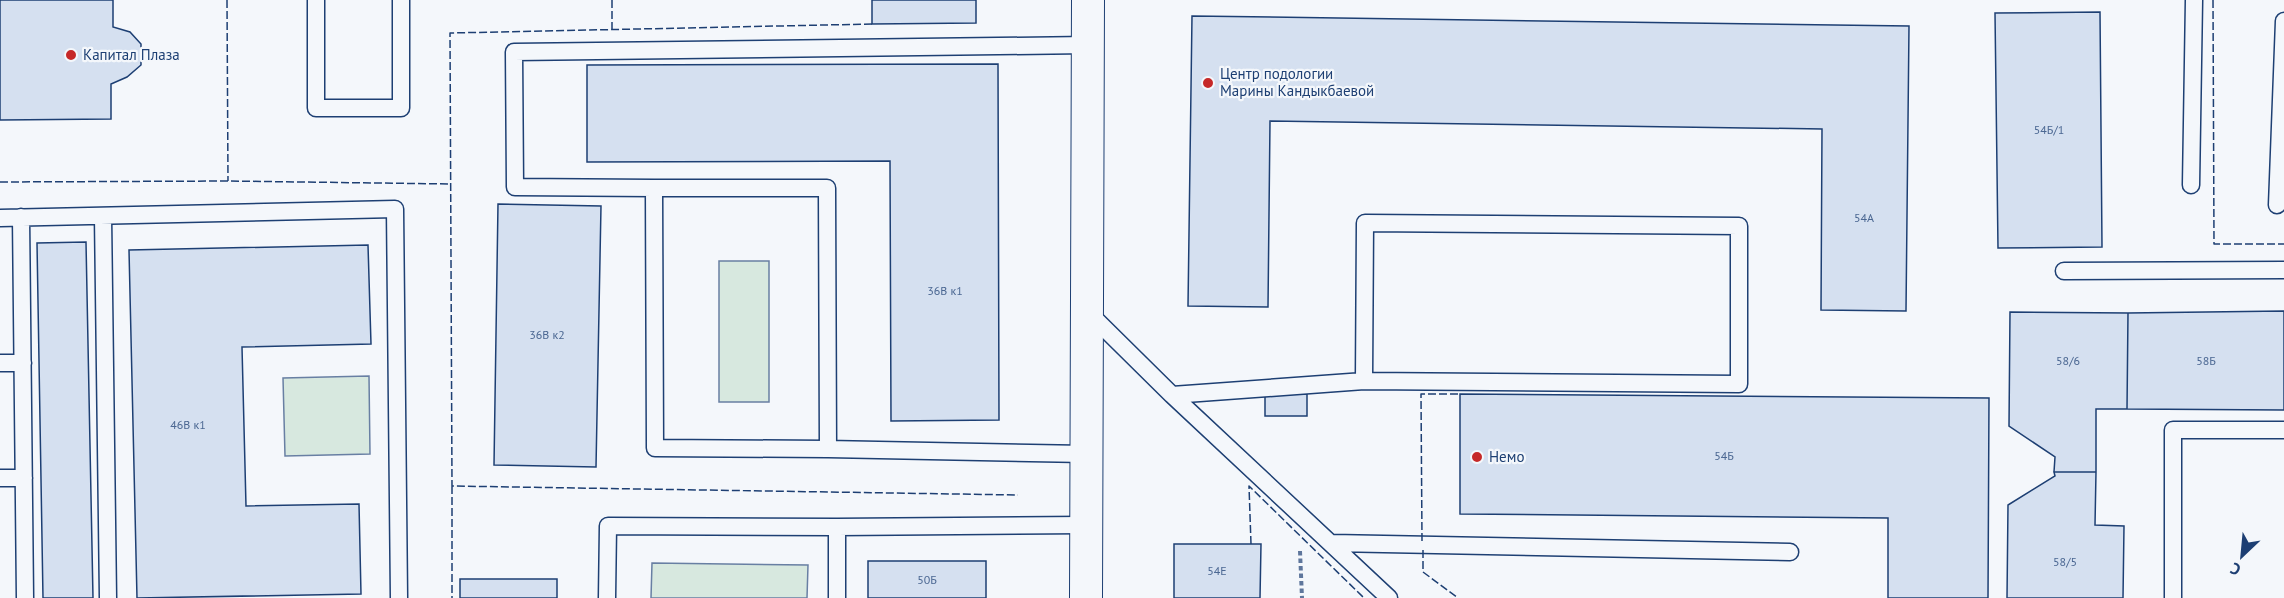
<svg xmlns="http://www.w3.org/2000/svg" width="2284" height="598" font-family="'PT Sans',sans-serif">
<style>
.green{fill:#d7e8df;stroke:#687fa3;stroke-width:1.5}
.building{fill:#d5e0f0;stroke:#1d3f73;stroke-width:1.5}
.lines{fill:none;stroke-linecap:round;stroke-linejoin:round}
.service-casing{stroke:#1d3f73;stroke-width:19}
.minor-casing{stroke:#1d3f73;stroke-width:34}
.path{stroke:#5e769c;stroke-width:4;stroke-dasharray:4.5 3;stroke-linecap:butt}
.service{stroke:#f4f7fb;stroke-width:16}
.minor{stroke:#f4f7fb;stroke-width:32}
.fence{stroke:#1d3f73;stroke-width:1.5;stroke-dasharray:8 3;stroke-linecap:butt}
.poi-dot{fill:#c62828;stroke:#f4f7fb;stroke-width:2}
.labels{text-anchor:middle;stroke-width:4.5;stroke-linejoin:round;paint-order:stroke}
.number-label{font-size:12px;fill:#4b6792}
.poi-label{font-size:15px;fill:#1d3f73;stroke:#f4f7fb;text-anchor:start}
</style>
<rect width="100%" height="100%" fill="#f4f7fb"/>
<!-- green -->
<path class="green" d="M 719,261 L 769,261 L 769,402 L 719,402 Z
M 369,376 L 370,454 L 285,456 L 283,378 Z
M 652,563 L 808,565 L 807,598 L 651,598 Z"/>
<!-- building -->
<path class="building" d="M 0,0 L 113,0 L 113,27 L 130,32 L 141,44 L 141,65 L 127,77 L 111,84 L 111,119 L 0,120 Z
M 872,0 L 976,0 L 976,23 L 872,24 Z
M 2100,12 L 2102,247 L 1998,248 L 1995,13 Z
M 1192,16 L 1909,26 L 1906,311 L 1821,310 L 1822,129 L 1270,121 L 1268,307 L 1188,306 Z
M 998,64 L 999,420 L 891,421 L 890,161 L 587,162 L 587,65 Z
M 498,204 L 601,206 L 596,467 L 494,465 Z
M 86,242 L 93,598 L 43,598 L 37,243 Z
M 368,245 L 371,344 L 242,347 L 246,506 L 359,504 L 361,594 L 137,598 L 129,250 Z
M 2284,311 L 2284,410 L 2127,409 L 2128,313 Z
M 2010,312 L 2128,313 L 2127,409 L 2096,409 L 2096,472 L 2054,472 L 2055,457 L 2009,426 Z
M 1265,394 L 1307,394 L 1307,416 L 1265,416 Z
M 1460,394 L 1989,398 L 1988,598 L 1888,598 L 1888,518 L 1460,514 Z
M 2054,472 L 2096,472 L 2095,525 L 2124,526 L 2123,598 L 2007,598 L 2008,505 L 2055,476 Z
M 1174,544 L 1261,544 L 1260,598 L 1174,598 Z
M 868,561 L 986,561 L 986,598 L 868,598 Z
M 460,579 L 557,579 L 557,598 L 460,598 Z"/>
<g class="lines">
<defs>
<path id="service" d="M 316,0 L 316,108 L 401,108 L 401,0
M 2191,185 L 2194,0
M 654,188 L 515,187 L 514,52 L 1088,45
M 2277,205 L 2284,21
M 103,216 L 108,598
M 21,217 L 25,598
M 0,218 L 395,209 L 399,598
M 1365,223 L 1739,226 L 1739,384 L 1364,381 Z
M 2064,271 L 2284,270
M 1088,312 L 1172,395 L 1389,598
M 0,363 L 23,363
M 1172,395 L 1364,381
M 828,449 L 827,188 L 654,188 L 655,448 L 828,449 L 1086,454
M 0,478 L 24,478
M 837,527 L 1085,525
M 1332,543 L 1790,552
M 607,598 L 608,526 L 837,527 L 837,598
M 2173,598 L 2173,430 L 2284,430"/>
<path id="minor" d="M 1086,598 L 1088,0"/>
</defs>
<!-- service casing -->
<use href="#service" class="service-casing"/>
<!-- minor casing -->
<use href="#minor" class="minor-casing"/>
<!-- path -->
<path class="path" d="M 1300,551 L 1302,598"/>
<!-- service -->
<use href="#service" class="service"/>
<!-- minor -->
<use href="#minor" class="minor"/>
<!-- fence -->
<path class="fence" d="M 227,0 L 228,181
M 612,0 L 612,30
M 2213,0 L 2214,244 L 2284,244
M 872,24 L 450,33 L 452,486 L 1018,495
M 0,182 L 228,181 L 451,184
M 452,486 L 452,598
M 1422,541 L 1421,394 L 1460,394
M 1251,544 L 1249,486 L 1364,598
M 1423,550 L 1423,572 L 1458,598"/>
</g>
<!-- markers -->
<g class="poi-dot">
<circle cx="71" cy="55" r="6"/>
<circle cx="1208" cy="83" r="6"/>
<circle cx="1477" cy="457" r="6"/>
</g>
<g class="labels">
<!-- number labels -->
<g class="number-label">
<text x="2049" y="134">54Б/1</text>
<text x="1864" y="222">54А</text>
<text x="945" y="295">36В к1</text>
<text x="547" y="339">36В к2</text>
<text x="2068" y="365">58/6</text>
<text x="2206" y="365">58Б</text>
<text x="188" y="429">46В к1</text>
<text x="1724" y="460">54Б</text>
<text x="2065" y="566">58/5</text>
<text x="1217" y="575">54Е</text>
<text x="927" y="584">50Б</text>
</g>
<!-- poi labels -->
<g class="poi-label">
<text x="83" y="60">Капитал Плаза</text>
<text x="1220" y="79">Центр подологии<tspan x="1220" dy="17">Марины Кандыкбаевой</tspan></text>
<text x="1489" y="462">Немо</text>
</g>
</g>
<!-- north arrow -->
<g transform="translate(2242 556) rotate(206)" stroke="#f4f7fb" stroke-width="4.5" paint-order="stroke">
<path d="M0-4.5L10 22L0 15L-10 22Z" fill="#1d3f73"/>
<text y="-9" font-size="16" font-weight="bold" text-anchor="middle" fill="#1d3f73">С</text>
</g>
</svg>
